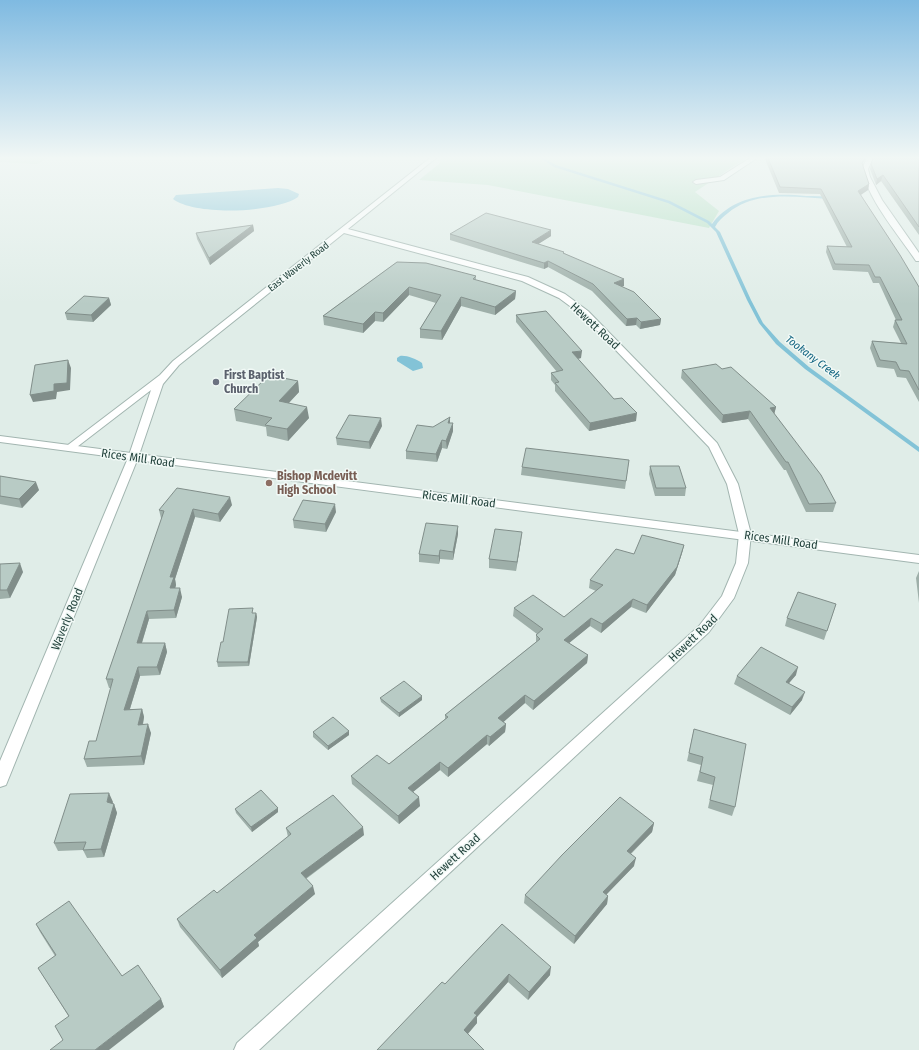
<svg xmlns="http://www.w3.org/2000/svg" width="919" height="1050" font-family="'Fira Sans Condensed',sans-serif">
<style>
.green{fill:#b7e0c6}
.water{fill:#83c3d7}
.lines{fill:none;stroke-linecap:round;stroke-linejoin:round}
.stream{fill:#83c3d7;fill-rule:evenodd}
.minor-casing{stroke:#a2b5b0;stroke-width:2}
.tertiary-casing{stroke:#a2b5b0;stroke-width:2}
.minor{fill:#fff;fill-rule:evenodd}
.tertiary{fill:#fff;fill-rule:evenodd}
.wall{fill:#9eafa9}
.shaded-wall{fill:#818e8a}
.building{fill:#b8cbc5;stroke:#818e8a}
.worship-dot{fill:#6b7280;stroke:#f1f9f6;stroke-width:1.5}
.education-dot{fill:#8d6e63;stroke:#f1f9f6;stroke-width:1.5}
.labels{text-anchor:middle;stroke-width:3;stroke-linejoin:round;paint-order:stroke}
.far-street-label{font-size:10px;fill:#1f3f39;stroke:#f1f9f6}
.far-water-label{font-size:11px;font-style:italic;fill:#136581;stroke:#f1f9f6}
.street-label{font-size:12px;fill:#1f3f39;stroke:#f1f9f6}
.worship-label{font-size:12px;font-weight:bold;fill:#5b616d;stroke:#f1f9f6;text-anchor:start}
.education-label{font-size:12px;font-weight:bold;fill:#785e54;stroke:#f1f9f6;text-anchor:start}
</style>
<rect width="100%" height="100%" fill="#e0ede8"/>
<!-- green -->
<path class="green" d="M 0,158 L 48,158 L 37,164 L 0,162 Z
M 442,158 L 746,158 L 695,192 L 719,211 L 709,228 L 488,185 L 419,180 L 439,164 Z"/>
<!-- water -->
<path class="water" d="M 278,188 L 288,189 L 299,194 L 298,197 C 275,213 195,216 173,199 L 176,195 Z
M 400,356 C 406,355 416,359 422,363 L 423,368 L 413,371 L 397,361 L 397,358 Z"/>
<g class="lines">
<!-- stream -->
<path class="stream" d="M 540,158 L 543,158 L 556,165 L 670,201 L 709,221 L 712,224 C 734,194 773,193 806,196 C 815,196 823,196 831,197 L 831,199 L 830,199 C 795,197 756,190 728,213 C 723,217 718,221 715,227 L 720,232 L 751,300 L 763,323 L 780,342 L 809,367 L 919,447 L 919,452 L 805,369 L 776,344 L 759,323 L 747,300 L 716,232 L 707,223 L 668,203 L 554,167 Z"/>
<defs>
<path id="minor" d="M 430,158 L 436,158 L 348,229 L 528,277 L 565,294 L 588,311 L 717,443 L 738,484 L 751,534 L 748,563 L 734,598 L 709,632 L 259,1050 L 234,1050 L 237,1043 L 699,626 L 722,596 L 736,563 L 739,534 L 727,484 L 709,447 L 582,315 L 559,298 L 522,281 L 344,233 L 179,365 L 163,384 L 138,458 L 8,780 L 6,785 L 0,787 L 0,761 L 128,458 L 151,390 L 73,450 L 69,451 L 64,448 L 160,375 L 173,361 Z
M 750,158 L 757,158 L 724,180 L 696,184 L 693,182 L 696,180 L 720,177 Z
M 867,158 L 873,158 L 868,169 L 870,177 L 882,200 L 919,253 L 919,261 L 916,261 C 898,234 868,200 862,169 Z"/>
<path id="tertiary" d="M 0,436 L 919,555 L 919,563 L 0,442 Z"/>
</defs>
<!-- minor casing -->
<use href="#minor" class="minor-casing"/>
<!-- tertiary casing -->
<use href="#tertiary" class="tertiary-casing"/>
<!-- minor -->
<use href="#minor" class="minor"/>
<!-- tertiary -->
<use href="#tertiary" class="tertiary"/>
</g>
<!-- wall -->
<path class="wall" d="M 765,158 L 866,158 L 862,164 L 869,184 L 868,190 L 861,195 L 919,287 L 919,402 L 906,378 L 897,377 L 894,369 L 877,367 L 870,348 L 872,341 L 901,343 L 893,327 L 895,320 L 896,320 L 879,283 L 873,283 L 868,272 L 833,270 L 826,252 L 827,246 L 847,247 L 820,194 L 779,193 L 765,159 Z
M 919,158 L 919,235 L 881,181 L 876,185 L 870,169 L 871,164 Z
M 253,225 L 254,231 L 210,265 L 197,239 L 196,233 Z
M 450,234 L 551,236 L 538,244 L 564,253 L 624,286 L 622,286 L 661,319 L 660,325 L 640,329 L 636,325 L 626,326 L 592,291 L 548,267 L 544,269 L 450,240 Z
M 397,262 L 476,276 L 476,280 L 516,291 L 515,299 L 495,315 L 461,306 L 442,340 L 420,338 L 420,329 L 436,303 L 409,295 L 383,322 L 375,321 L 363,333 L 324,325 L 323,316 Z
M 109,298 L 111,305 L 93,322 L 67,320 L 65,313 Z
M 516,315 L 581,358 L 578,359 L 614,399 L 636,421 L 589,431 L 555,391 L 555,385 L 551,380 L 551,373 L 557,372 L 516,322 Z
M 722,369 L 776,407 L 774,414 L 836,503 L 833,512 L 806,512 L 786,470 L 784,470 L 748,419 L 722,423 L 681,378 L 682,370 Z
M 298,381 L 299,392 L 289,403 L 309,418 L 288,441 L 267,436 L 266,427 L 236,421 L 234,409 Z
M 450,423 L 453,431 L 447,449 L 442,448 L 437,462 L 406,459 L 406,451 L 433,427 Z
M 382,426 L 370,449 L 337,445 L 336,438 Z
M 629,460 L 625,489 L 521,475 L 522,467 Z
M 650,466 L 686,488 L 685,496 L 655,496 L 649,474 Z
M 0,476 L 39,490 L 22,508 L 0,504 Z
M 232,505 L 220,522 L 195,517 L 175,579 L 176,585 L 175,588 L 182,597 L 176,618 L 149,619 L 142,643 L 165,643 L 167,652 L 160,675 L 140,676 L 130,709 L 142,709 L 144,717 L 143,725 L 151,733 L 144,765 L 87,767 L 84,759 L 96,741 L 111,688 L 109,688 L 106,679 L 162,518 L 161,518 L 159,510 Z
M 336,512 L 326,532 L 294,528 L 293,520 Z
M 458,526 L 458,534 L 453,560 L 440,559 L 439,564 L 419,562 L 419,554 Z
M 521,540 L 516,571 L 489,568 L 489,559 Z
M 684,545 L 682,553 L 675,575 L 646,613 L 631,607 L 601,633 L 590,626 L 569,643 L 588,655 L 587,663 L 533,710 L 525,703 L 503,722 L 506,724 L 505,732 L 489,746 L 487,744 L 448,777 L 440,770 L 413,792 L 420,806 L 399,824 L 352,784 L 351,776 L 389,764 L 445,719 L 445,715 L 536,642 L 536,635 L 537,634 L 513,616 L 514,608 L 564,617 L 596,591 L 589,588 L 590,580 L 634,554 Z
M 0,564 L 23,572 L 10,598 L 0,599 Z
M 919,571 L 919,603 L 916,578 Z
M 836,604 L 824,640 L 785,626 L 787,618 Z
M 254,612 L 253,613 L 256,613 L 257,617 L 249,666 L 218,667 L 217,662 L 223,642 Z
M 796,675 L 789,683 L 802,700 L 790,715 L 734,684 L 737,676 Z
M 380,698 L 422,700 L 399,717 L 381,702 Z
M 694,729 L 735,807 L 732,816 L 708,808 L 713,785 L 697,781 L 701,765 L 687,761 Z
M 349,731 L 349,735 L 328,750 L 313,737 L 313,732 Z
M 113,802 L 112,804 L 114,804 L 117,813 L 104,857 L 87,858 L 83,850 L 58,851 L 54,843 Z
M 278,808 L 278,812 L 252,832 L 236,813 L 235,809 Z
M 654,823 L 652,832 L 631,854 L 634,866 L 606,895 L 608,896 L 607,904 L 574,944 L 524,903 L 525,895 Z
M 286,828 L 364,835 L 306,879 L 315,894 L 258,942 L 259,946 L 222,978 L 180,927 L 177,919 L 217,893 L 288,837 Z
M 36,924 L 122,976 L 161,999 L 164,1007 L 69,1017 L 38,968 L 55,956 L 40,932 Z
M 502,924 L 550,975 L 528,1000 L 508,982 L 477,1017 L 477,1023 L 468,1034 L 377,1050 L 445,984 Z"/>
<!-- shaded-wall -->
<path class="shaded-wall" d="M 883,175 L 881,181 L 876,185 L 877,179 Z
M 869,184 L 868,190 L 857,197 L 858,191 Z
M 253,225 L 254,231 L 210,265 L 209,258 Z
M 551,230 L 551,236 L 532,248 L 532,242 Z
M 548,261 L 548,267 L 544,269 L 544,263 Z
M 624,279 L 624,286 L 614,289 L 614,283 Z
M 409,287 L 409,295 L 383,322 L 383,313 Z
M 516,291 L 515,299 L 495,315 L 495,307 Z
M 461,297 L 461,306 L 442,340 L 441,331 Z
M 109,298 L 111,305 L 93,322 L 91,315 Z
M 375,312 L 375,321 L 363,333 L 363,324 Z
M 637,318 L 636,325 L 626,326 L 627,319 Z
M 661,319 L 660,325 L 640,329 L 641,322 Z
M 582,351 L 581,358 L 571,360 L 572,352 Z
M 68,360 L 71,368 L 70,390 L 57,392 L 56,399 L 33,402 L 30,395 L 54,384 Z
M 298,381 L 299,392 L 280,412 L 279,401 Z
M 307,407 L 309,418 L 288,441 L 287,429 Z
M 776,407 L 774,415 L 770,408 Z
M 750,411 L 748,419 L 722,423 L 723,415 Z
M 637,413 L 636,421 L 589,431 L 590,423 Z
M 450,417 L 450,424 L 448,423 Z
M 381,418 L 382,426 L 370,449 L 369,442 Z
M 453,423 L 453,431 L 447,449 L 446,441 Z
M 442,440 L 442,448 L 437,462 L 436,454 Z
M 36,482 L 39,490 L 22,508 L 19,499 Z
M 230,497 L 232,505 L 220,522 L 218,514 Z
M 335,504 L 336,512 L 326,532 L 325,524 Z
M 193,509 L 195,517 L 175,579 L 176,585 L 173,597 L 170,588 L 170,577 Z
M 458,526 L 458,534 L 453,560 L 453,552 Z
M 522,532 L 521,540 L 516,571 L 517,562 Z
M 684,545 L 682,553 L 675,575 L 646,613 L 647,605 Z
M 440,550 L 440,559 L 439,564 L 439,556 Z
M 20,563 L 23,572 L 10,598 L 7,590 Z
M 180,588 L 182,597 L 176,618 L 174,610 Z
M 633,599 L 631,607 L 601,633 L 602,624 Z
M 147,611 L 149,619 L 139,652 L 137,643 Z
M 256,613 L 257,617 L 249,666 L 248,662 Z
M 591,618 L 590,626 L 563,648 L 564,640 Z
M 165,643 L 167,652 L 160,675 L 157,667 Z
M 588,655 L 587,663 L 533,710 L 534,701 Z
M 138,667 L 140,676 L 127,718 L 124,710 Z
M 798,667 L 796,675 L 783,690 L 786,682 Z
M 805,692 L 802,700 L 790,715 L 792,707 Z
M 525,695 L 525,703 L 498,727 L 498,718 Z
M 422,696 L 422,700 L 399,717 L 399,713 Z
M 142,709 L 144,717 L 141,733 L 138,725 Z
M 148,724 L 151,733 L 144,765 L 141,756 Z
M 506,724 L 505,732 L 489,746 L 490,737 Z
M 349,731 L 349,735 L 328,750 L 328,746 Z
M 487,735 L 487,744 L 448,777 L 448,768 Z
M 440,762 L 440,770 L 408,796 L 408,788 Z
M 109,793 L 113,802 L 110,810 L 107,802 Z
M 419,797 L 420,806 L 399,824 L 398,816 Z
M 114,804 L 117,813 L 104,857 L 101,849 Z
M 278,808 L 278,812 L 252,832 L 251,827 Z
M 654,823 L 652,832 L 625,859 L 627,851 Z
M 363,827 L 364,835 L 302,881 L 301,873 Z
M 636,858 L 634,866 L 601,900 L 603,892 Z
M 313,886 L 315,894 L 258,942 L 259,946 L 222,978 L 220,970 L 254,935 Z
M 608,896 L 607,904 L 574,944 L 575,936 Z
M 551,967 L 550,975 L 528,1000 L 529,992 Z
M 509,974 L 508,982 L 477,1017 L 477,1023 L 464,1038 L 464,1030 L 474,1013 Z
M 161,999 L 164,1007 L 109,1050 L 95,1050 Z"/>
<!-- building -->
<path class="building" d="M 768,158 L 865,158 L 862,163 L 869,184 L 858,191 L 900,255 L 919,287 L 919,390 L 909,371 L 900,370 L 896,362 L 880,360 L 872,341 L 907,344 L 895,320 L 902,320 L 880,277 L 875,277 L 869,265 L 835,264 L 827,246 L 852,247 L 821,189 L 780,187 Z
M 873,158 L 919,158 L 919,227 L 883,175 L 877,179 L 871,164 Z
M 486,213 L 551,230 L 532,242 L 564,252 L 563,253 L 624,279 L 614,283 L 634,292 L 661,319 L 641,322 L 637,318 L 627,319 L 593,284 L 548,261 L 544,263 L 450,234 Z
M 253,225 L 209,258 L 196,233 Z
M 397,262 L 426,263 L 476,276 L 473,279 L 516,291 L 495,307 L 461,297 L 441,331 L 420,329 L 441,295 L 409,287 L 383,313 L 375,312 L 363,324 L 323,316 Z
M 84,296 L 109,298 L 91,315 L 65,313 Z
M 546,311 L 582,351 L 572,352 L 614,399 L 622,398 L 637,413 L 590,423 L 555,383 L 559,382 L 551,373 L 563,370 L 516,315 Z
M 68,360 L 67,383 L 54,384 L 54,391 L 30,395 L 35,365 Z
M 716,364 L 722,369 L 731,367 L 776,407 L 770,408 L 821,475 L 836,503 L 809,504 L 788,462 L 786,462 L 750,411 L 723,415 L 682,370 Z
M 269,375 L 298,381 L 279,401 L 307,407 L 287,429 L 265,425 L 272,418 L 234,409 Z
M 349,415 L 381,418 L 369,442 L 336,438 Z
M 450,417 L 448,423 L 453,423 L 446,441 L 442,440 L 436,454 L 406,451 L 417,425 L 433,427 Z
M 526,448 L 629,460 L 626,481 L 522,467 Z
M 650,466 L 679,466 L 686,488 L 656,488 Z
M 0,476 L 36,482 L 19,499 L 0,496 Z
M 177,488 L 230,497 L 218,514 L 193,509 L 170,577 L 174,577 L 170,588 L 180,588 L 174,610 L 147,611 L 137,643 L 165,643 L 157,667 L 138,667 L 124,710 L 142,709 L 138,725 L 148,724 L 141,756 L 84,759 L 89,741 L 96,741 L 113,679 L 106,679 L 164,511 L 159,510 Z
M 303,500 L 335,504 L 325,524 L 293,520 Z
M 426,523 L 458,526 L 453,552 L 440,550 L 439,556 L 419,554 Z
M 495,529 L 522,532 L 517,562 L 489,559 Z
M 642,535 L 684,545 L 677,567 L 647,605 L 633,599 L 602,624 L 591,618 L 564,640 L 588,655 L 534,701 L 525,695 L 498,718 L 506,724 L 490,737 L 487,735 L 448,768 L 440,762 L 408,788 L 419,797 L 398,816 L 351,776 L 377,755 L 389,764 L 448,717 L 445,715 L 540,639 L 536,635 L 543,629 L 514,608 L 533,595 L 564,617 L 603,585 L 590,580 L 616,549 L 634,554 Z
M 20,563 L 7,590 L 0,590 L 0,564 Z
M 798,592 L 836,604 L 827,631 L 787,618 Z
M 253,608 L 252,613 L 256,613 L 248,662 L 217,662 L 221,642 L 223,642 L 229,609 Z
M 761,647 L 798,667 L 786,682 L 805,692 L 792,707 L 737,676 Z
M 404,681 L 422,696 L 399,713 L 380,698 Z
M 333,717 L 349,731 L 328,746 L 313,732 Z
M 694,729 L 746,744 L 735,807 L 710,800 L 715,777 L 700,772 L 703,757 L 689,753 Z
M 261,790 L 278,808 L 251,827 L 235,809 Z
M 109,793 L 107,802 L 114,804 L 101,849 L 83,850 L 86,842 L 54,843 L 70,794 Z
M 333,795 L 363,827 L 301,873 L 313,886 L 254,935 L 257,938 L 220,970 L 177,919 L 214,890 L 217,893 L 291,834 L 286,828 Z
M 620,797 L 654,823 L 627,851 L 636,858 L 603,892 L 608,896 L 575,936 L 525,895 L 562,855 Z
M 69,901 L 122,976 L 138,965 L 161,999 L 95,1050 L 50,1050 L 63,1040 L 55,1026 L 69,1016 L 38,968 L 56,955 L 36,924 Z
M 502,924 L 551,967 L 529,992 L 509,974 L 474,1013 L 477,1015 L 464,1030 L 484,1050 L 377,1050 L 442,982 L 445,984 Z"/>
<!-- sky -->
<linearGradient id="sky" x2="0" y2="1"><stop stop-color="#7fbae1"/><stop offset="0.52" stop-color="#f1f7f5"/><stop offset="1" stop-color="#f1f7f5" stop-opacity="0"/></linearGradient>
<rect width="919" height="304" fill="url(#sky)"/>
<!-- markers -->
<circle class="worship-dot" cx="216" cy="382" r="4"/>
<circle class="education-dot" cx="269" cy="483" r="4"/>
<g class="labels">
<!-- far-street labels -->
<g class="far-street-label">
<text transform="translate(298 266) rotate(-38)" y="4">East Waverly Road</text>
</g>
<!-- far-water labels -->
<g class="far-water-label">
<text transform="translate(813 357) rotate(37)" y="4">Tookany Creek</text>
</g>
<!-- street labels -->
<g class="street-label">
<text transform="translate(595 326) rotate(43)" y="4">Hewett Road</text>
<text transform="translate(138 458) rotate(8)" y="4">Rices Mill Road</text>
<text transform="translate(459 499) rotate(7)" y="4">Rices Mill Road</text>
<text transform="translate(781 540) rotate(8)" y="4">Rices Mill Road</text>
<text transform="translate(67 619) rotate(-68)" y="4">Waverly Road</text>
<text transform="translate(693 638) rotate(-44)" y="4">Hewett Road</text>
<text transform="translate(455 857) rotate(-42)" y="4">Hewett Road</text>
</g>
<!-- worship labels -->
<g class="worship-label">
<text x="224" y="379">First Baptist<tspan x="224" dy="14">Church</tspan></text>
</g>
<!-- education labels -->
<g class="education-label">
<text x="277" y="480">Bishop Mcdevitt<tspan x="277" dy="14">High School</tspan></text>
</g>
</g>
</svg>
